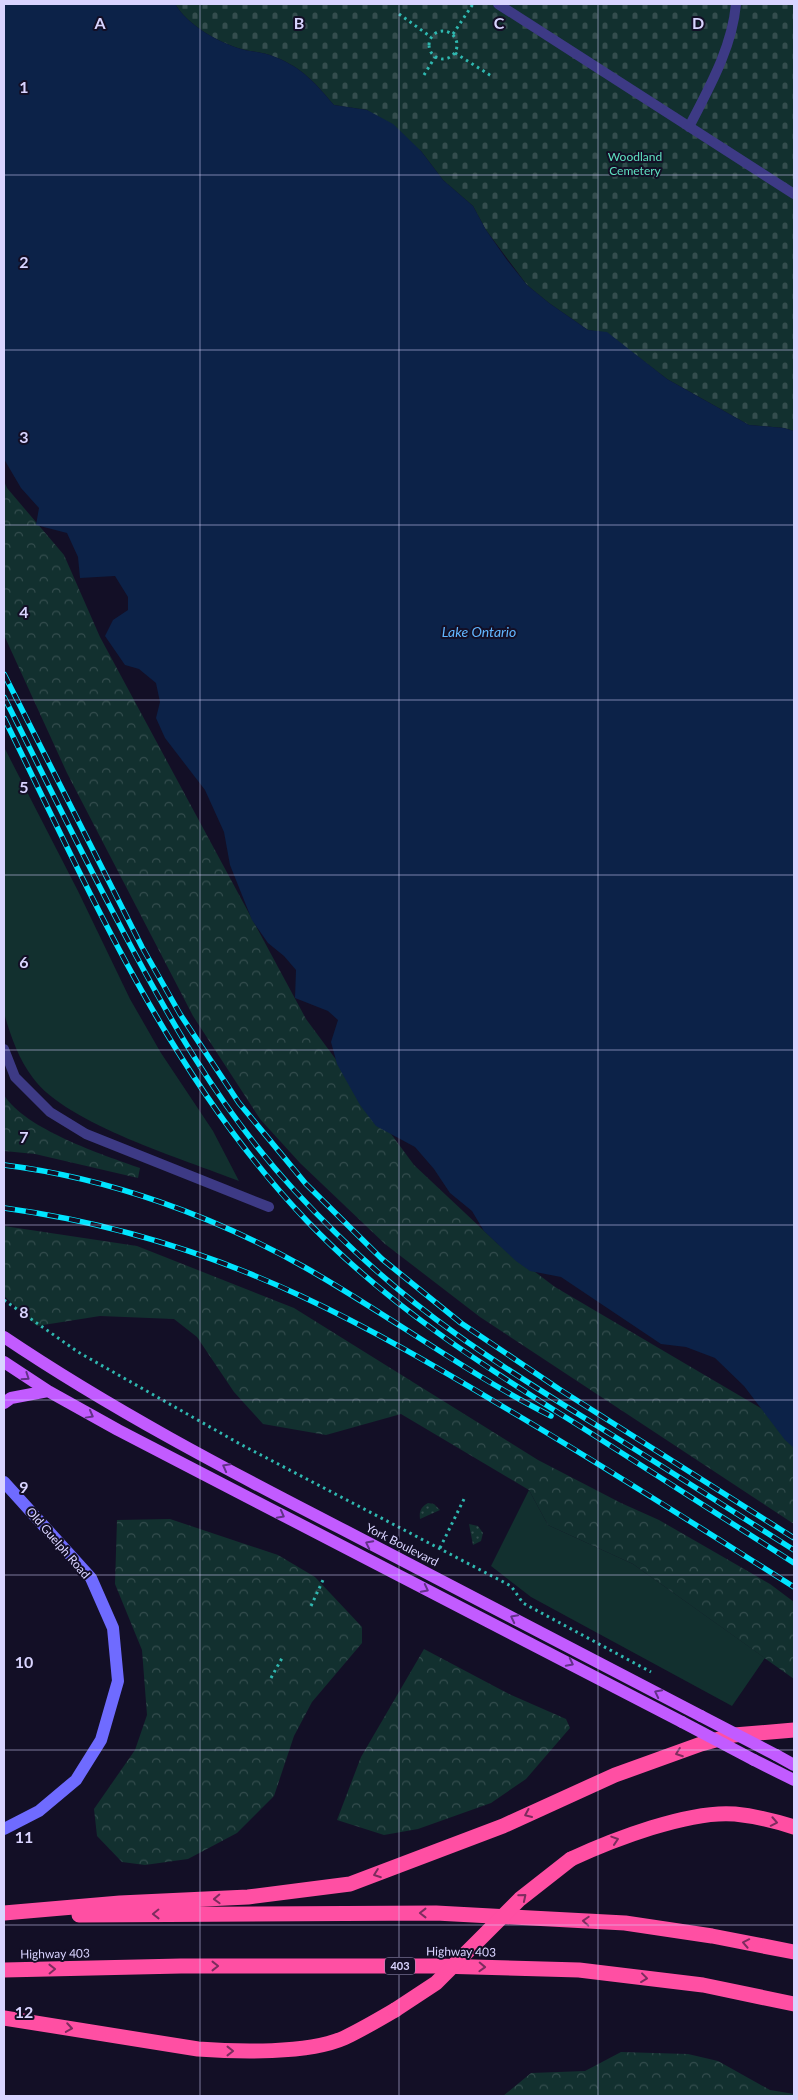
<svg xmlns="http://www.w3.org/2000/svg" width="798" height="2100" font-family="Lato,sans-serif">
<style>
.grass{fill:#12302f}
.forest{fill:url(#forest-crowns)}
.cemetery{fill:url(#cemetery-stones)}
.garden{fill:url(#garden-dots)}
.water{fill:#0c2248}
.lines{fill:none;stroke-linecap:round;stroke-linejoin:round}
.path{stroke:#2fb8b0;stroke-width:3;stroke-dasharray:2.5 4;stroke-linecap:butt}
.lane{stroke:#3d3a85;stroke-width:10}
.secondary{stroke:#6f6bff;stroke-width:12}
.primary{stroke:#c25bff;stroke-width:12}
.highway{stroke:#ff4fa3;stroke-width:15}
.rail-casing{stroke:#00e5ff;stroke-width:5.5}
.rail{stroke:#130f26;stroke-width:4;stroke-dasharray:11;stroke-linecap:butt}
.primary-bridge{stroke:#c25bff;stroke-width:12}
.highway-bridge{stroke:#ff4fa3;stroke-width:15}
.oneway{stroke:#623188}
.oneway2{stroke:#7d2c5e}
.grid{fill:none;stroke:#d9d4ff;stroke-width:1;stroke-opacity:0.55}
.labels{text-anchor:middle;stroke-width:4;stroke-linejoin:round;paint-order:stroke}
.shield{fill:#130f26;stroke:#9e99be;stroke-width:1}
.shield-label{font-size:11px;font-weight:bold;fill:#d9d4ff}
.park-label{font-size:12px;fill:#5fe0c0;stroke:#130f26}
.street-label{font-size:12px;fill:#d9d4ff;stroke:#130f26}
.water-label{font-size:14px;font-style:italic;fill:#62b6ff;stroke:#130f26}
.grid-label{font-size:16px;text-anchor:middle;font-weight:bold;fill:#d9d4ff;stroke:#130f26;stroke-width:4;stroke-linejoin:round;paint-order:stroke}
</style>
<defs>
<pattern id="forest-crowns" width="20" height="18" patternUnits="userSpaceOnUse" patternTransform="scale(1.25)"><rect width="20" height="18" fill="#12302f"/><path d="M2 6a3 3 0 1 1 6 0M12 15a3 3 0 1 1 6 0" fill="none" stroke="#344d4e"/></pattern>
<pattern id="cemetery-stones" width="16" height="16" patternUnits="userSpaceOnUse" patternTransform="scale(1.25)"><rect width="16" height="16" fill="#12302f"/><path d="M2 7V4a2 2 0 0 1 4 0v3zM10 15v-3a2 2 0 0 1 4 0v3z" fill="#344d4e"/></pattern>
<pattern id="garden-dots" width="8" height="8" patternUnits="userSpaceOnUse" patternTransform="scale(1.25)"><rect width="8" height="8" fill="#12302f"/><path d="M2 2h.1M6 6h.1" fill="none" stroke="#344d4e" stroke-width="1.8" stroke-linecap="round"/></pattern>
</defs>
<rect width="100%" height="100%" fill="#130f26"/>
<!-- grass -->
<path class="grass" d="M 4,747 L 78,891 L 130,999 L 161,1053 L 213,1131 L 239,1181 C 186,1160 66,1124 33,1078 C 18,1058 11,1037 4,1013 Z
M 529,1490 L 548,1525 L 633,1564 L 765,1658 L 732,1706 L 531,1597 L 491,1566 Z"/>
<!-- forest -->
<path class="forest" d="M 4,481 L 7,488 L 64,555 L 100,637 L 306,1019 L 414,1165 L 498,1244 L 555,1287 L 771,1414 L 794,1433 L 794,1524 L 480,1317 L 385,1244 L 300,1163 L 260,1119 L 193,1016 L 67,773 L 4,635 Z
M 4,1095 C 25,1129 103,1155 140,1168 L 138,1178 L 35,1154 L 4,1151 Z
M 4,1226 L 137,1246 L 294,1308 L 538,1460 L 621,1503 L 659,1520 L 770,1584 L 794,1602 L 794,1679 L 633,1564 L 548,1525 L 529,1490 L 401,1414 L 326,1435 L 263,1424 L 234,1392 L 197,1337 L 174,1319 L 100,1316 L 37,1326 L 4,1296 Z
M 170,1519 L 278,1555 L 315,1577 L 362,1627 L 362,1643 L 312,1702 L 294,1736 L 274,1796 L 237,1833 L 188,1859 L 145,1865 L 122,1862 L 97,1836 L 94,1809 L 135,1750 L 147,1715 L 142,1650 L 115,1584 L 117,1520 Z
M 424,1649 L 509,1694 L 566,1719 L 570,1728 L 526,1779 L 491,1803 L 418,1829 L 384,1835 L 337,1820 L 361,1757 Z
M 621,2052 L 688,2054 L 718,2061 L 770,2090 L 794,2094 L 794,2096 L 503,2096 L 531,2073 L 585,2071 Z"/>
<!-- cemetery -->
<path class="cemetery" d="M 175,4 L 794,4 L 794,431 L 784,428 L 749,425 L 667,379 L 607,333 L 588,330 L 549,303 L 527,285 L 486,230 L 473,206 L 443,180 L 421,151 L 367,110 L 334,105 C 315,83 303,68 275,57 C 264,52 252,52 241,49 C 216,41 189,26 175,4 Z"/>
<!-- garden -->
<path class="garden" d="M 428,1503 L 434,1504 L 440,1510 L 420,1519 C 419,1511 421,1507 428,1503 Z
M 469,1524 L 478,1526 L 483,1533 L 481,1541 L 473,1545 Z"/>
<!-- water -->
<path class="water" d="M 4,4 L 175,4 C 189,26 216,41 241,49 C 252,52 264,52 275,57 C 303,68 315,83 334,105 L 367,110 L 393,124 L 421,151 L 443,180 L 473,206 L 486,230 L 507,260 L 527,285 L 549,303 L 588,330 L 607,332 L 667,379 L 749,425 L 784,428 L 794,431 L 794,1448 L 785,1440 L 744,1386 L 715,1358 L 686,1347 L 661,1344 L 561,1277 L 530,1271 L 516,1261 L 484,1231 L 472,1211 L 450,1193 L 434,1169 L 415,1147 L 376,1126 L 360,1105 L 337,1064 L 331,1042 L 338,1020 L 328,1011 L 295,998 L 296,970 L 284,956 L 268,943 L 252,920 L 230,865 L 224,832 L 205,790 L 165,738 L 156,718 L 160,702 L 156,683 L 139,669 L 125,665 L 105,636 L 113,620 L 128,610 L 128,597 L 115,576 L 80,578 L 78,557 L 67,533 L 36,525 L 39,508 L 21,488 L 4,459 Z"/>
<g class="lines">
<!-- path -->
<path class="path" d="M 399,14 L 431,37
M429 45a14 14 0 1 1 28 0a14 14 0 1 1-28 0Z
M 453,34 L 473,4
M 455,53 L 493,77
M 424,75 L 435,57
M 4,1300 L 78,1352 L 240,1444 L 511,1586 L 523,1603 L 651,1672
M 440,1548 L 465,1497
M 311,1606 L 323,1580
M 271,1678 L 282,1658"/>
<!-- lane -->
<path class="lane" d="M 498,4 L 794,194
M 689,127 C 709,88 732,48 736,4
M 4,1049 L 15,1077 L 50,1112 L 86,1134 L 269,1207"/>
<!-- secondary -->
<path class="secondary" d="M 4,1482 L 91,1578 L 113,1628 L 118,1681 L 101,1740 L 76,1780 L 39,1811 L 4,1829"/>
<!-- primary -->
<path class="primary" d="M 4,1337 C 111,1409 225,1469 340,1528 C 460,1591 581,1653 701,1716
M 4,1362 L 48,1391 L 118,1430 L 682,1722
M 4,1403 L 11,1398 L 48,1391
M 776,1755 L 794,1765
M 754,1760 L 794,1780"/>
<!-- highway -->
<path class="highway" d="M 571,1859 C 612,1840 689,1810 735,1814 C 754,1816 775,1821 794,1827
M 4,1913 L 120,1903 L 248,1897 L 350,1884 L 503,1826 L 615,1775 L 701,1744 L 734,1735 L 794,1730
M 79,1915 L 436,1913 L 625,1923 L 712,1936 L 794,1952
M 4,1970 L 181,1966 L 438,1966 L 579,1970 L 703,1985 L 794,2004
M 4,2018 L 198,2049 C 237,2052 308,2054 344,2038 C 361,2030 378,2020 395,2010"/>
<defs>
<path id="rail" d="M 4,674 L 142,947 L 180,1014 L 239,1103 L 306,1184 L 382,1259 L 461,1323 L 559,1389 L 794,1538
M 4,697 C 41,770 77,844 115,916 C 166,1014 220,1110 295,1191 C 344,1244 397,1292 456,1334 C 506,1370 559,1402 612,1435 C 673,1473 734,1512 794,1550
M 4,718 C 91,894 170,1078 307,1221 C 386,1304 482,1365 578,1425 C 650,1471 722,1517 794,1563
M 4,1165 C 109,1178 214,1216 306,1268 C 389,1315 466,1373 551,1416
M 4,1208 C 107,1222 207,1252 301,1296 C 372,1329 440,1369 507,1409 C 604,1466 699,1527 794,1587"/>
</defs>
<!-- rail casing -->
<use href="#rail" class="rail-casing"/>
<!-- rail -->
<use href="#rail" class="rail"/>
<!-- primary-bridge -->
<path class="primary-bridge" d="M 701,1716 L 776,1755
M 682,1722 L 754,1760"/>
<!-- highway-bridge -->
<path class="highway-bridge" d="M 395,2010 L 436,1983 L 520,1899 L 571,1859"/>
</g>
<!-- one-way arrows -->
<defs><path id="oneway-chevron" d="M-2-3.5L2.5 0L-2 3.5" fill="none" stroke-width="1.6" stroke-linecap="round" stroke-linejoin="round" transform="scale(1.25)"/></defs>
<g class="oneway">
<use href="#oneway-chevron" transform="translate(26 1377) rotate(34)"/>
<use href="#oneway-chevron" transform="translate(90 1415) rotate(29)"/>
<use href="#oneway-chevron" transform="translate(226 1467) rotate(-152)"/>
<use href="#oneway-chevron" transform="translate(281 1515) rotate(28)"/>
<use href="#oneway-chevron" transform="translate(369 1544) rotate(-153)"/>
<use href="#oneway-chevron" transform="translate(425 1589) rotate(27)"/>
<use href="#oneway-chevron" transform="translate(514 1618) rotate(-153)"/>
<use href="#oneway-chevron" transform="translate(570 1663) rotate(27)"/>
<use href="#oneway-chevron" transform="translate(658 1693) rotate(-153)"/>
</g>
<g class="oneway2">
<use href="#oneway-chevron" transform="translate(679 1753) rotate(160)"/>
<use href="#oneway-chevron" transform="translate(528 1814) rotate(156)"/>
<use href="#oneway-chevron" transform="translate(774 1822) rotate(11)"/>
<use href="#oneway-chevron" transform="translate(615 1840) rotate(-18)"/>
<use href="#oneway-chevron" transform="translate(377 1874) rotate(160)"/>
<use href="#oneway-chevron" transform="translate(523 1897) rotate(-40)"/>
<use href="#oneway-chevron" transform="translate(217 1899) rotate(178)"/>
<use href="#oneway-chevron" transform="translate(423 1913) rotate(180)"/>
<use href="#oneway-chevron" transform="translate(156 1914) rotate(179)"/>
<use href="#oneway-chevron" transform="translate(586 1921) rotate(-177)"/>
<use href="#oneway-chevron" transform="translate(746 1943) rotate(-169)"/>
<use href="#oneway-chevron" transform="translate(215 1966)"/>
<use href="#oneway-chevron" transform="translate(482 1967) rotate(2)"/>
<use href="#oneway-chevron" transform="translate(52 1969) rotate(-1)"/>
<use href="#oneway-chevron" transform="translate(644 1978) rotate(7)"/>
<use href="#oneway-chevron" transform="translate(69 2028) rotate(9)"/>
<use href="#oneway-chevron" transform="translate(230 2051)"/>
</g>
<!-- grid -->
<path class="grid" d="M 200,4 L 200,2096M 399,4 L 399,2096M 598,4 L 598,2096M 4,175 L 794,175M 4,350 L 794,350M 4,525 L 794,525M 4,700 L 794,700M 4,875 L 794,875M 4,1050 L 794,1050M 4,1225 L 794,1225M 4,1400 L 794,1400M 4,1575 L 794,1575M 4,1750 L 794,1750M 4,1925 L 794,1925"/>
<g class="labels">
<!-- shield labels -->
<rect class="shield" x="385" y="1957.5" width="30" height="17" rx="4"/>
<g class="shield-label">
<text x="400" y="1970">403</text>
</g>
<!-- park labels -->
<g class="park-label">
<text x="635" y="161">Woodland<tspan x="635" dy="14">Cemetery</tspan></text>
</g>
<!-- street labels -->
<g class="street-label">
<text transform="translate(58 1543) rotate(49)" y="4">Old Guelph Road</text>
<text transform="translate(402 1545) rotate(27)" y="4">York Boulevard</text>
<text transform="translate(461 1952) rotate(1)" y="4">Highway 403</text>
<text transform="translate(55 1954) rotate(-1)" y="4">Highway 403</text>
</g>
<!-- water labels -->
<g class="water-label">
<text x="479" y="637">Lake Ontario</text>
</g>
</g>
<g class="grid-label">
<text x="100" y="29">A</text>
<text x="299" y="29">B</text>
<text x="499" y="29">C</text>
<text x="698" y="29">D</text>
<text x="24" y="93">1</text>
<text x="24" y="268">2</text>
<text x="24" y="443">3</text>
<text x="24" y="618">4</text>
<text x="24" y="793">5</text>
<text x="24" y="968">6</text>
<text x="24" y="1143">7</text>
<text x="24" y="1318">8</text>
<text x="24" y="1493">9</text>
<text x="24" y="1668">10</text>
<text x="24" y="1843">11</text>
<text x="24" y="2018">12</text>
</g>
<!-- border -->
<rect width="798" height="2100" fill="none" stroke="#d9d4ff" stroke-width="10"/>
</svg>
